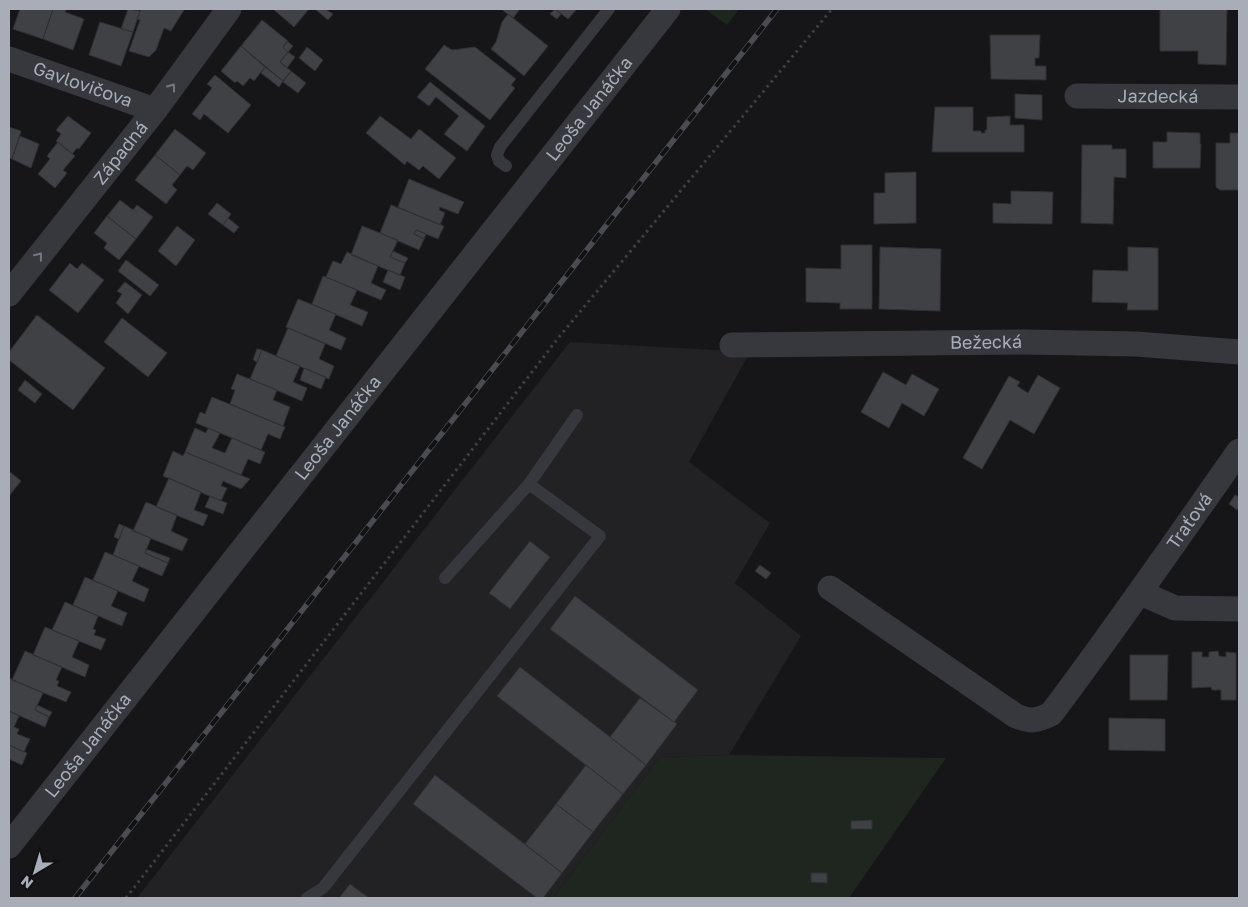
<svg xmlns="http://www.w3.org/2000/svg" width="1248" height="907" font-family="'Golos Text',sans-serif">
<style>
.built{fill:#222225}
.green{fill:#1e261f}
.building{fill:#404145;stroke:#303034}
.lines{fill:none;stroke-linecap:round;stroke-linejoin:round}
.path{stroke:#3d3f44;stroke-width:3;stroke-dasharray:2.5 4;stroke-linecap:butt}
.lane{stroke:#37383d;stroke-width:12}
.street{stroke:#37383d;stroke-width:25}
.rail-casing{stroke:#4a4c52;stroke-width:5.5}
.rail{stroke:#111113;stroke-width:4;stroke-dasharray:11;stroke-linecap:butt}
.oneway{stroke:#757881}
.labels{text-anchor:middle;stroke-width:4.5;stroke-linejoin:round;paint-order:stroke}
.street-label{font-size:18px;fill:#a8adb8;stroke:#111113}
</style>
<rect width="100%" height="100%" fill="#161618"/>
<!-- built -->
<path class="built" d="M 570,342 L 750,352 L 689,462 L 770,523 L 735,583 L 801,636 L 729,755 L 660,757 L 553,898 L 137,898 Z"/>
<!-- green -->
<path class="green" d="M 705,9 L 739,9 L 727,25 Z
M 729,755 L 946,758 L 849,898 L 553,898 L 660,757 Z"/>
<!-- building -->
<path class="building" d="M 20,9 L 53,9 L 43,39 L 13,29 Z
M 53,9 L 66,9 L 65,12 L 84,19 L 73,50 L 43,39 Z
M 128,9 L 140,11 L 133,32 L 121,29 Z
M 141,9 L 179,9 L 184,10 L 171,31 L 164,28 L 156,50 L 149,57 L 129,51 L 140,20 L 137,19 Z
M 273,9 L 309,9 L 294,27 Z
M 315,9 L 325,9 L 333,14 L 328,20 Z
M 501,9 L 520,9 L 513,18 Z
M 555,9 L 561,14 L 557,19 L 550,14 Z
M 555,9 L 577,9 L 568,19 Z
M 1160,9 L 1227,9 L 1226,65 L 1198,64 L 1198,51 L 1160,51 Z
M 508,14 L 548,46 L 524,76 L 491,49 L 496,42 L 502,22 Z
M 262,20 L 288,41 L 283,47 L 288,52 L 280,62 L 291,71 L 283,81 L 241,46 Z
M 100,22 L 133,32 L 121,66 L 89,55 Z
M 990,35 L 1040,35 L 1039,58 L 1035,58 L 1035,66 L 1046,66 L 1046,80 L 991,79 Z
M 287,41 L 293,46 L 288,52 L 283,47 Z
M 444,45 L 452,50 L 475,47 L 516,79 L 511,85 L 515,88 L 490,120 L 425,69 Z
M 241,46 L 265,67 L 254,81 L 250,78 L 243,86 L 237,81 L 235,83 L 221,71 Z
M 307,47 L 323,60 L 315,71 L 299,58 Z
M 288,52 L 295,57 L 287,68 L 280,62 Z
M 265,67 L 283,81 L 279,87 L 261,73 Z
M 291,71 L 306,83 L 298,93 L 283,82 Z
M 215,75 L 251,105 L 228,133 L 204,114 L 200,120 L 192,114 L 212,88 L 207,84 Z
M 430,82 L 485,126 L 467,151 L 444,134 L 459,116 L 436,97 L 429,106 L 417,97 Z
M 1015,94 L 1042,95 L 1042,120 L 1015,118 Z
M 935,107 L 973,107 L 973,131 L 981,131 L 981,133 L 985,133 L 985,130 L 987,130 L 987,117 L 1010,116 L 1010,125 L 1024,125 L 1024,152 L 932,152 Z
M 68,116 L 91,133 L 79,149 L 77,148 L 72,154 L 56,141 L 61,134 L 56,130 Z
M 380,116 L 411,139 L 419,129 L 456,158 L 439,179 L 423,166 L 419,170 L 407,161 L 405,165 L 366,133 Z
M 9,127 L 21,131 L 12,159 L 9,158 Z
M 175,129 L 206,153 L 193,170 L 187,166 L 180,175 L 155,155 Z
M 1167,132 L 1200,133 L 1200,144 L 1201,144 L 1200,168 L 1153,168 L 1153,142 L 1167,142 Z
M 1230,133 L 1239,133 L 1239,190 L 1220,190 L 1216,187 L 1216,143 L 1230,143 Z
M 20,136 L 39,144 L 31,168 L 12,159 Z
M 58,142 L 75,156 L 63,170 L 67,173 L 55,188 L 38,174 L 50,159 L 47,156 Z
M 1082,145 L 1112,145 L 1112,149 L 1126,149 L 1126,178 L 1114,177 L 1113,224 L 1081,223 Z
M 155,155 L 180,175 L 172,185 L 177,190 L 166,204 L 135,180 Z
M 916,172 L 916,223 L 874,224 L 874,193 L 885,193 L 885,173 Z
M 409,179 L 464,202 L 458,214 L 440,207 L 439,210 L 445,213 L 440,225 L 398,207 Z
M 1011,191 L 1053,192 L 1052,224 L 993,223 L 993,203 L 1011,204 Z
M 120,200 L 133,210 L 137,205 L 153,217 L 136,239 L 107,216 Z
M 217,203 L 231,214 L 223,225 L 208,214 Z
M 391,205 L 444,226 L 438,239 L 416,230 L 414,234 L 424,239 L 419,250 L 380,233 Z
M 107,216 L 136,239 L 119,260 L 104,248 L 107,243 L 94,233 Z
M 228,218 L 239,227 L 234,233 L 223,225 Z
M 177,226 L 195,240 L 176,266 L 158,251 Z
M 362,226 L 398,240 L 390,257 L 405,263 L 400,275 L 351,255 Z
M 416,230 L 426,234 L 424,239 L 414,234 Z
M 841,245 L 872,245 L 872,309 L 840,309 L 840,303 L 806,302 L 806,268 L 841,269 Z
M 880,247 L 941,249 L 940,311 L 879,309 Z
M 1128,247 L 1158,248 L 1158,310 L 1127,310 L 1128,303 L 1092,302 L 1093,270 L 1128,271 Z
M 393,251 L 408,258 L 405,263 L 390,257 Z
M 347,252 L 378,266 L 371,283 L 386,290 L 381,300 L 326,277 L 333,261 L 341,264 Z
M 126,260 L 159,285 L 150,296 L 118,271 Z
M 70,263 L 77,269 L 82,263 L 104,280 L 78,313 L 49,290 Z
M 388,270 L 405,277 L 400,290 L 383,282 Z
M 323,276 L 357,290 L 350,305 L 368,312 L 362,326 L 312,304 Z
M 125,282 L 142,295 L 128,314 L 116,303 L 122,294 L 117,291 Z
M 298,299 L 336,314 L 329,330 L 346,338 L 341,350 L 286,327 Z
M 37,315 L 105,368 L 73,410 L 9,360 L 9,352 Z
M 122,318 L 167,353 L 148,377 L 104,342 Z
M 288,328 L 325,344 L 319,359 L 334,366 L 329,379 L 276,356 Z
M 257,349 L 262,350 L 257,362 L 253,360 Z
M 262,350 L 300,366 L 293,382 L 307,388 L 302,401 L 250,379 Z
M 304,368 L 326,377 L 321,389 L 300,380 Z
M 883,372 L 906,385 L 912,374 L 939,389 L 924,416 L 902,403 L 889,428 L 861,412 Z
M 237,374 L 277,390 L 273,400 L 290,407 L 283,426 L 230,404 L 235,390 L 231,389 Z
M 1038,375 L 1060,388 L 1034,434 L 1010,420 L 982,469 L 963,458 L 1009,376 L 1020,382 L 1017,386 L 1028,393 Z
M 25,380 L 42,394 L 35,403 L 18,390 Z
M 212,397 L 285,427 L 280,439 L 268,434 L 261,450 L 196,423 L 200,412 L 205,414 Z
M 195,428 L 206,433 L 208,428 L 220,433 L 212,448 L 225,453 L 232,438 L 265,452 L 260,464 L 248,459 L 241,475 L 185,452 Z
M 173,451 L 183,456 L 185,452 L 250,479 L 241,489 L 223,481 L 221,486 L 227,488 L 221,501 L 163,476 Z
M 9,471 L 21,481 L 9,496 Z
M 169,478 L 201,492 L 194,510 L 208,515 L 203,526 L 156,507 Z
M 1235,495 L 1239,497 L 1239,507 L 1237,510 L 1229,504 Z
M 210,496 L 227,503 L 223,514 L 205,507 Z
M 146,502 L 177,515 L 171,531 L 188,539 L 182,551 L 133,531 Z
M 119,524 L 124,526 L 119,539 L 114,537 Z
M 124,526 L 151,538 L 145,553 L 168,563 L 162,576 L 113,555 Z
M 530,541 L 550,557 L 510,609 L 489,593 Z
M 146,549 L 170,558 L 168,563 L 145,553 Z
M 105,552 L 139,566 L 132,581 L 149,589 L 144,602 L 93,580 Z
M 760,565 L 771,573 L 766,579 L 755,571 Z
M 85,577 L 118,591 L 111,606 L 127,613 L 122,626 L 73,605 Z
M 575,596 L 698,690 L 674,722 L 550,629 Z
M 65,602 L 98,616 L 93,629 L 96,630 L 94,635 L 106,639 L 101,650 L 52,630 Z
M 45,627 L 79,641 L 72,657 L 89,665 L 85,677 L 33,655 Z
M 25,651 L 62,667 L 56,680 L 59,681 L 57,686 L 71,692 L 66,702 L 12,680 Z
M 1218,651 L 1219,656 L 1226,657 L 1226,652 L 1236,653 L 1236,700 L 1221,700 L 1221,690 L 1212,690 L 1211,687 L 1192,688 L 1192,652 L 1202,652 L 1202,657 L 1209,657 L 1209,652 Z
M 1130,655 L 1168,655 L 1167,700 L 1130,700 Z
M 520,667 L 646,765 L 623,794 L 497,696 Z
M 9,678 L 43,693 L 35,710 L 49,717 L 45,727 L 9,711 Z
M 640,698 L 677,724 L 646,765 L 610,737 Z
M 37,705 L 52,712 L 49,717 L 35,710 Z
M 9,711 L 19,716 L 14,727 L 19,729 L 17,734 L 30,739 L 24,752 L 9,745 Z
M 1109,718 L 1165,719 L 1165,751 L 1109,750 Z
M 9,745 L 27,753 L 22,765 L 9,759 Z
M 586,765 L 623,794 L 593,832 L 556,804 Z
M 435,775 L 562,873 L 543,898 L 537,898 L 413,804 Z
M 556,804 L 593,832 L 562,873 L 525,844 Z
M 872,820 L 872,829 L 851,829 L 851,821 Z
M 811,873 L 827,873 L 827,883 L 811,882 Z
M 350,884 L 369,898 L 339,898 Z"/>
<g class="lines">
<!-- path -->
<path class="path" d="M 126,898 L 559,337 L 832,9"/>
<!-- lane -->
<path class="lane" d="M 506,166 L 499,161 L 497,155 L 500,147 L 609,9
M 529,484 L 577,415
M 307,898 L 323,888 L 600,536 L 529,484 L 445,578"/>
<!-- street -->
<g class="street">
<path id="s1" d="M 9,59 L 155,110"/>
<path id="s2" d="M 1077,96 L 1239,97"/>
<path id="s3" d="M 9,294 L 155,110 L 229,9"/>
<path id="s4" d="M 732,345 L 1024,342 L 1136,344 L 1239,352"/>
<path id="s5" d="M 830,588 L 1016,716 C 1031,722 1036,721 1051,714 C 1116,628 1177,539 1239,451"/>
<path d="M 1141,593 L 1175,608 L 1239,609"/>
<path id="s6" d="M 9,846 L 668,9"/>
</g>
<defs>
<path id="rail" d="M 75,898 L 777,9"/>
</defs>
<!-- rail casing -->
<use href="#rail" class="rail-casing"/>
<!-- rail -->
<use href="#rail" class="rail"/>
</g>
<!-- one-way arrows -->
<defs><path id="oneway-chevron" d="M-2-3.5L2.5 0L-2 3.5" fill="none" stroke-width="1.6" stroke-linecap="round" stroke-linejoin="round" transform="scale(1.25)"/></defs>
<g class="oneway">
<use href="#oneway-chevron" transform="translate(172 87) rotate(-54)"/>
<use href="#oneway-chevron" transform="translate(39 256) rotate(-52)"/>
</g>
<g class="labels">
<!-- street labels -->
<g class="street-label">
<text dy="6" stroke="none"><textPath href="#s1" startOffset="78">Gavlovičova</textPath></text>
<text dy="6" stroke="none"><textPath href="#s2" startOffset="81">Jazdecká</textPath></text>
<text dy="6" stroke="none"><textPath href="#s6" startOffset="938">Leoša Janáčka</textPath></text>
<text dy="6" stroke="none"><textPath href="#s3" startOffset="180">Západná</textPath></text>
<text dy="6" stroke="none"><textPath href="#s4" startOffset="254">Bežecká</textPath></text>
<text dy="6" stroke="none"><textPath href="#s6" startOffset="532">Leoša Janáčka</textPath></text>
<text dy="6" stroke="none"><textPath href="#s5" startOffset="500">Traťová</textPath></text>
<text dy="6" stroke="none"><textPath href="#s6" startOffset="128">Leoša Janáčka</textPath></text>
</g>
</g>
<!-- border -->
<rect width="1248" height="907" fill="none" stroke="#a8adb8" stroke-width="20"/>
<!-- north arrow -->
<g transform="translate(35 872) rotate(218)" stroke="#111113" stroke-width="4" paint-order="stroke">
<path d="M0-4L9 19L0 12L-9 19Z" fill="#a8adb8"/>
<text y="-8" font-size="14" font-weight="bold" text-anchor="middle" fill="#a8adb8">N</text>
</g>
</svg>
